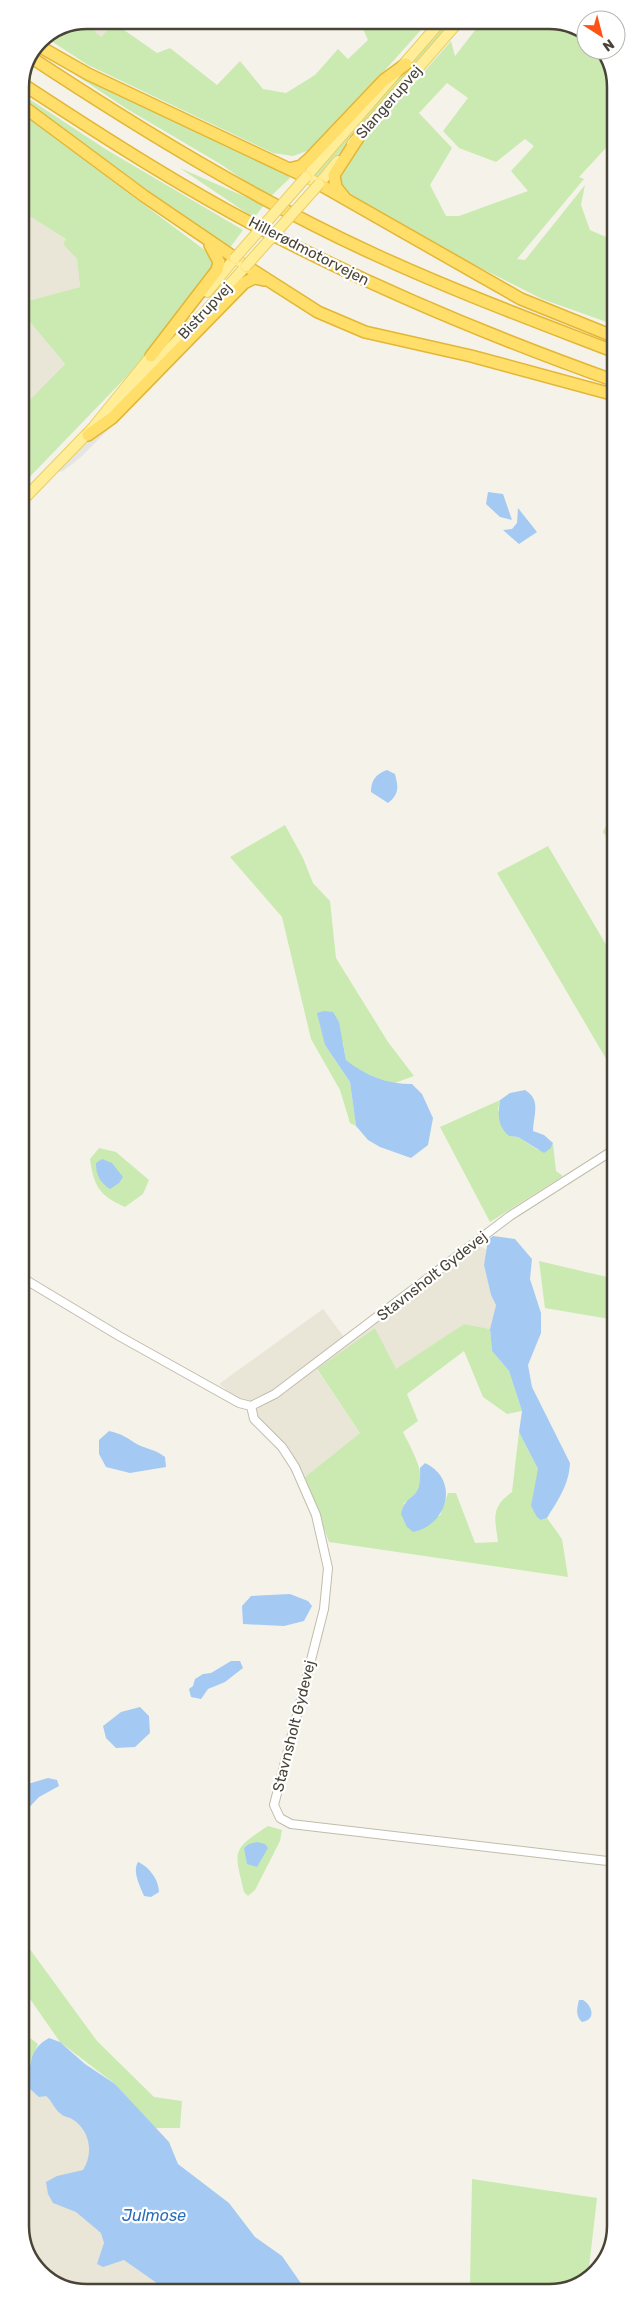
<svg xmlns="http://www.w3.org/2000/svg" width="636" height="2313" font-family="Rubik,sans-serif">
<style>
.residential{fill:#e9e5d7}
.green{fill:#caeab1;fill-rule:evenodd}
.parking{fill:#e6e5e1}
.water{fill:#a4caf3}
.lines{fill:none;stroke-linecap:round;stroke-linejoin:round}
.minor-casing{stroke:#c1bcab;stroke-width:10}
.major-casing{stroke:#e8cf64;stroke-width:12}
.highway-casing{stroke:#e3b635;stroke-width:14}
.minor{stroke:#fff;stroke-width:8}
.major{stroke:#ffed98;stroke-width:10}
.highway{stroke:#ffde6a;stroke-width:11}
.major-bridge-casing{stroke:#e8cf64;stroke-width:12;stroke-linecap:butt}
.major-bridge{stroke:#ffed98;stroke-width:10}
.labels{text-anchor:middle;stroke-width:4.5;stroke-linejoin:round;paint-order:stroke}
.street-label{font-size:15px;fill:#494437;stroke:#fff}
.water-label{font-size:16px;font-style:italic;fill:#2b6eba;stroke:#fff}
.rim{fill:none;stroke:#494437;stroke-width:2.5}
</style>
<rect width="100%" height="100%" fill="#f5f3e9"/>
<!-- residential -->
<path class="residential" d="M 87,20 L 124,20 L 96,49 Z
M 20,210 L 66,239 L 63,244 L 77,259 L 80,287 L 20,303 Z
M 20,310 L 65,364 L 20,410 Z
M 474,1243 L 487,1250 L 484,1265 L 491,1295 L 496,1305 L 490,1329 L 464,1324 L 396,1370 L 375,1328 L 317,1370 L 360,1433 L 305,1477 L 288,1462 L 248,1408 L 219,1384 L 323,1309 L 344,1337 Z
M 29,2088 L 72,2103 L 197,2293 L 82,2293 L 42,2276 L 21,2240 L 21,2119 Z"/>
<!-- green -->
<path class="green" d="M 87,20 L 98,20 L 95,32 L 101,37 L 114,23 L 157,53 L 170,48 L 217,85 L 240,61 L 263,89 L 286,93 L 315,75 L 338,49 L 348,59 L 368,40 L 359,20 L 430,20 L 315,148 L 293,156 L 273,153 L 88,65 L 45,37 Z
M 448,20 L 454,20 L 320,176 L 316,177 L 314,173 Z
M 483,20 L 558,21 L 586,33 L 586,50 L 601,50 L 615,73 L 615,138 L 579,177 L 584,179 L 517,259 L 525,260 L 585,185 L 581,205 L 590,230 L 615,241 L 615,325 L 542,299 L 449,252 L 349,194 L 341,184 L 341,167 L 451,41 L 455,56 ZM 447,83 L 468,98 L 443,131 L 459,148 L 496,162 L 525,139 L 534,146 L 511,171 L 528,191 L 459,216 L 446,216 L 430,185 L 452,148 L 419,113 Z
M 53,60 L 283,170 L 290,178 L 269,198 L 222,165 L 127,109 Z
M 20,93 L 107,150 L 243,230 L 229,249 L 20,98 Z
M 20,112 L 210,254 L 213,271 L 132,371 L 20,487 L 20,410 L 65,364 L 20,310 L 20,303 L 80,287 L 77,259 L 63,244 L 66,239 L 20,210 Z
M 180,168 L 264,205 L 254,218 Z
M 615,807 L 615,849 L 603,832 Z
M 285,825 L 303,858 L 313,883 L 330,901 L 336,958 L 388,1042 L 414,1076 L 392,1084 L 359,1071 L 346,1060 L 343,1042 L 325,1045 L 350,1082 L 356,1126 L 350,1123 L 340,1090 L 311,1039 L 282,917 L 230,857 Z
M 548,846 L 608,948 L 615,945 L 615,1074 L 497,873 Z
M 500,1100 L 498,1110 L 509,1136 L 518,1137 L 538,1150 L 551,1148 L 553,1143 L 556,1171 L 563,1176 L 490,1222 L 440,1127 Z
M 99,1148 L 116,1152 L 149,1180 L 143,1194 L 125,1207 C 99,1195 94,1187 90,1159 Z
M 539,1261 L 607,1277 L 615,1262 L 615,1320 L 545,1308 Z
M 464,1324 L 490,1329 L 492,1351 L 509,1371 L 522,1411 L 507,1414 L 483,1397 L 464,1351 L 407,1394 L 418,1421 L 403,1432 C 410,1447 431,1480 416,1495 C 413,1498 407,1501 403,1504 L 440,1516 L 448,1493 L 456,1493 L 475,1543 L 498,1542 C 495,1519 490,1507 512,1492 L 519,1432 L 538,1469 L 542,1520 L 547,1518 L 562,1539 L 568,1577 L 329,1542 L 305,1477 L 360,1433 L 317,1369 L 375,1328 L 396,1369 Z
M 268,1826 L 282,1830 L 280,1841 L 255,1890 L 248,1896 L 244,1892 C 234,1850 231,1850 268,1826 Z
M 21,1937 L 97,2041 L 154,2097 L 182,2101 L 180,2128 L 155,2128 L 115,2084 L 60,2042 L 21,1986 Z
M 21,2031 L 38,2044 L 30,2062 L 29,2088 L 21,2119 Z
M 472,2179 L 597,2198 L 588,2276 L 563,2292 L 537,2292 L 470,2284 Z"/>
<!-- parking -->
<path class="parking" d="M 130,400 L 111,427 L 81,457 L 63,471 L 55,473 Z"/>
<!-- water -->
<path class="water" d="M 488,492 L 503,494 L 512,520 L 500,517 L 486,504 Z
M 518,508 L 537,532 L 519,544 L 503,530 L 512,529 L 517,523 Z
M 387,770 L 395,774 C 398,786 400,794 388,803 L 371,792 C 371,780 376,774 387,770 Z
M 324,1011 L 333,1012 L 339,1022 L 346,1060 C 366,1076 387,1084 412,1084 L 422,1094 L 433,1118 L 428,1145 L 411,1158 L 380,1147 L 368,1140 L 356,1126 L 350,1082 L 325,1045 L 317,1013 Z
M 525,1090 C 542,1100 533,1116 533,1131 L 544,1135 L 553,1143 L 551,1148 L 544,1153 L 518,1137 L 509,1136 C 497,1126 498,1114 500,1100 L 510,1093 Z
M 102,1159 L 112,1163 L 123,1177 L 119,1183 L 110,1189 C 100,1182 96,1176 96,1163 Z
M 493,1236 L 515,1239 L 532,1259 L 530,1279 L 541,1313 L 541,1333 L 528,1365 L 532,1387 L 570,1463 C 569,1485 558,1500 547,1518 L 541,1520 L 537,1517 L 531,1506 L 538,1469 L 519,1432 L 522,1411 L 509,1371 L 492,1351 L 490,1329 L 496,1305 L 491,1295 L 484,1265 L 488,1240 Z
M 109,1431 C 122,1434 124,1436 135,1443 C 145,1449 153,1448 165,1457 L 166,1467 L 130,1473 L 106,1467 L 99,1454 L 99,1440 Z
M 425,1463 C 460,1479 448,1525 413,1532 L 407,1527 L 401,1514 C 407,1489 422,1505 420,1468 Z
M 290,1594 L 308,1601 L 312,1606 L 304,1621 L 284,1626 L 243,1624 L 242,1606 L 251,1596 Z
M 231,1661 L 240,1661 L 243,1668 L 225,1682 L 208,1689 L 201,1699 L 191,1697 L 189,1689 L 193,1686 L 195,1679 L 203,1674 L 211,1673 Z
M 140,1707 L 149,1716 L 150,1733 L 135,1747 L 116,1748 L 106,1738 L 103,1726 L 121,1712 Z
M 48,1778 L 57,1780 L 59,1786 L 39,1797 L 21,1816 L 21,1786 Z
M 257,1842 L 265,1844 L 268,1848 L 257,1867 L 247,1864 L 244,1848 L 249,1844 Z
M 138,1862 C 148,1866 159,1879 159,1892 L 151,1897 L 144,1896 C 140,1886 132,1872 138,1862 Z
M 579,2000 L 583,2000 C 593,2006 596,2020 582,2022 C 575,2016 577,2008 579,2000 Z
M 49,2038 L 60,2042 L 85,2064 L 115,2084 L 169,2142 L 178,2164 L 229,2203 L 255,2237 L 282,2256 L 307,2292 L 171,2293 L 124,2260 L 103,2267 L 97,2264 L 104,2243 L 101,2233 L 76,2212 L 53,2203 L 48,2194 L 46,2182 L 57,2176 L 83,2170 C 94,2153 90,2130 72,2119 C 69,2117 64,2117 61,2114 C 55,2110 52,2101 46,2096 L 39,2097 L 29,2088 C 30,2067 28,2049 49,2038 Z"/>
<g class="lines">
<defs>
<path id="minor" d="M 229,20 L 242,25
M 20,396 L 24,391
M 21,1277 L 119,1336 L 239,1403 L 251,1406 L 275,1394 L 510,1216 L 615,1149
M 251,1406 L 254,1419 L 282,1447 L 295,1467 L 316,1515 L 328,1568 L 324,1609 L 274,1805 L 280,1818 L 291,1824 L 616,1862
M 21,2234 L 24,2244"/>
<path id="major" d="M 352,144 L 460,20
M 338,161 L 319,184 L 306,177 L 442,20
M 91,430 L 156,350
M 20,503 L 201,316 L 246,266 L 235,258 L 207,292"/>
<path id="highway" d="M 37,45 L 88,74 L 306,177
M 32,58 C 143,131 256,200 376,255 C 454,291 535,321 615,352
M 21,83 C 108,140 195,196 287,242 C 393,296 503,341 615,381
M 20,104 L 144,196 L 235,258
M 289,169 L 301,166 L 309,159 L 384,80 L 406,64
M 319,184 L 521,299 L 615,337
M 344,197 L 336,187 L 334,175 L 358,138
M 246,266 L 318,312 L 365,332 L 471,356 L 615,395
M 151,356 L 217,270 L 219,262 L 210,245
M 88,435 L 112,418 L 244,283 L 254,278 L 265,280"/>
</defs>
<!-- minor casing -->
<use href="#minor" class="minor-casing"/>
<!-- major casing -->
<use href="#major" class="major-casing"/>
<!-- highway casing -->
<use href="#highway" class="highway-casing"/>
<!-- minor -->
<use href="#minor" class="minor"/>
<!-- major -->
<use href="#major" class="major"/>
<!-- highway -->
<use href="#highway" class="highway"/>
<defs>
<path id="major-bridge" d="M 235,258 L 306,177
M 246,266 L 319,184"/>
</defs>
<!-- major-bridge casing -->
<use href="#major-bridge" class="major-bridge-casing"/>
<!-- major-bridge -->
<use href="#major-bridge" class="major-bridge"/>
</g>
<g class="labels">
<!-- street labels -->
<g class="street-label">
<text transform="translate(389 102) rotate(-49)" y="5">Slangerupvej</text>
<text transform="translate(309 251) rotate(27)" y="5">Hillerødmotorvejen</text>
<text transform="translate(205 311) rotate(-47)" y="5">Bistrupvej</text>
<text transform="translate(432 1276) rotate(-38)" y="5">Stavnsholt Gydevej</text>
<text transform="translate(294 1726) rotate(-76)" y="5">Stavnsholt Gydevej</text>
</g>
<!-- water labels -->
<g class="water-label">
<text x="154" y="2221">Julmose</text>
</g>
</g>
<!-- crop -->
<path d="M0 0H636V2313H0ZM87 29H549A58 58 0 0 1 607 87V2226A58 58 0 0 1 549 2284H87A58 58 0 0 1 29 2226V87A58 58 0 0 1 87 29Z" fill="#fff" fill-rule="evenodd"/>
<path class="rim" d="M87 29H549A58 58 0 0 1 607 87V2226A58 58 0 0 1 549 2284H87A58 58 0 0 1 29 2226V87A58 58 0 0 1 87 29Z"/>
<!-- north arrow -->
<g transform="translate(601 35) rotate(144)"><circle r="24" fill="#ffffff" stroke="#b6b4af"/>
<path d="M0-4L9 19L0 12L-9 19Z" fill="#ff5216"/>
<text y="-8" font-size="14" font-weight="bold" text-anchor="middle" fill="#494437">N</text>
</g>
</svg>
